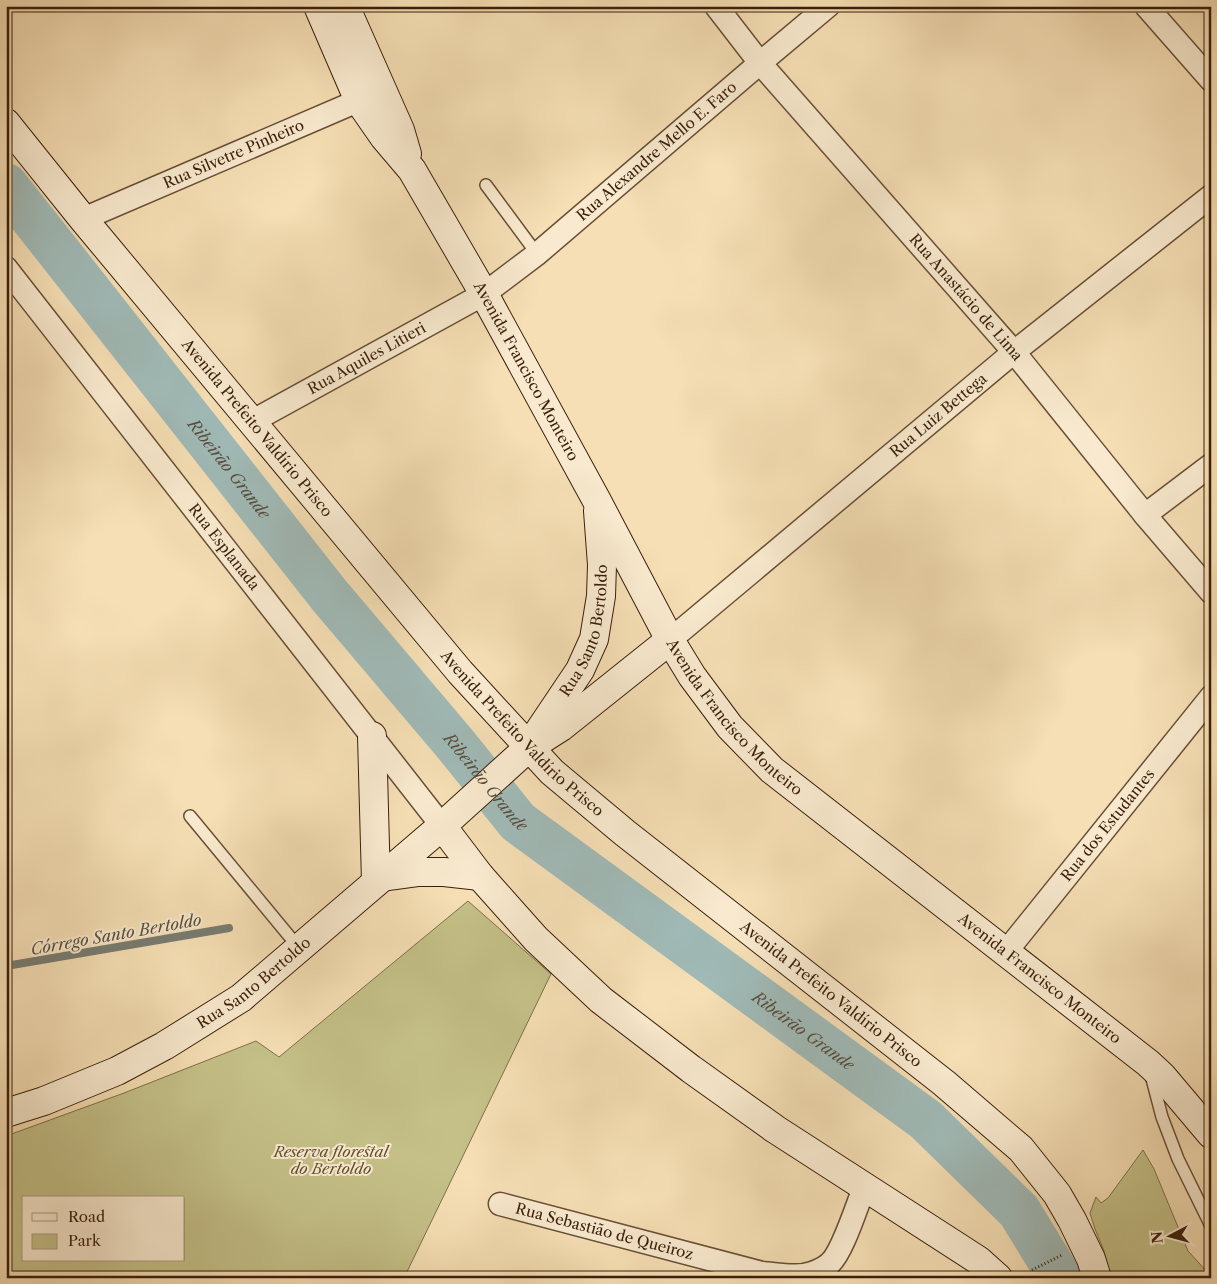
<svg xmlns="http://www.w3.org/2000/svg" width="1217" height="1284" font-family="'Libre Caslon Text',serif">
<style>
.green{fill:#c4c088;stroke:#7e704a;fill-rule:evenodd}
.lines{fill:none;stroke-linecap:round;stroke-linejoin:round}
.stream{stroke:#777c72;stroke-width:8}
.river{stroke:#a0bab7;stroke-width:44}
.lane-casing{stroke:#684f36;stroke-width:14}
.street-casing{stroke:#684f36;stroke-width:25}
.secondary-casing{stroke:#391f0b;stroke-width:30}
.path{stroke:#391f0b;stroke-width:3;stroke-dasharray:1 2.5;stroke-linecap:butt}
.lane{stroke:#f9eacf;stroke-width:11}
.street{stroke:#f9eacf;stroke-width:22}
.secondary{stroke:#f9eacf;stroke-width:28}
.labels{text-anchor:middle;stroke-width:4;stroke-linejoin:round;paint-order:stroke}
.street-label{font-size:15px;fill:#391f0b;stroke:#f9eacf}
.park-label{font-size:15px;font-style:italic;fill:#634f30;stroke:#f9eacf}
.water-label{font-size:16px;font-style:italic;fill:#584e3f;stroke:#f9eacf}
</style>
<rect width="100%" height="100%" fill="#f6dfb5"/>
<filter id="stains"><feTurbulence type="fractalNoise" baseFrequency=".004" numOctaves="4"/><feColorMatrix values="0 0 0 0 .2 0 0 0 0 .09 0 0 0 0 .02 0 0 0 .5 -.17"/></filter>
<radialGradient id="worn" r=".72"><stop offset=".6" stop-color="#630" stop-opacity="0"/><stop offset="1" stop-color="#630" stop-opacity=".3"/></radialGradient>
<!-- green -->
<path class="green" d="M 468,901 L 551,974 L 404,1278 L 6,1278 L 6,1136 L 124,1093 L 256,1041 L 279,1057 ZM 24,1198 L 184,1198 L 184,1260 L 24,1260 Z
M 1143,1150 L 1154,1169 L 1188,1251 L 1209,1274 L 1211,1278 L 1110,1278 L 1104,1251 L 1095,1229 L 1090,1213 L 1096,1197 L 1101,1203 L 1108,1198 Z"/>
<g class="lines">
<!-- stream -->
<path class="stream" d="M 6,966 L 229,928"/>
<!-- river -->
<path class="river" id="s1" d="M 6,185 L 329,595 L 456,745 L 518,822 L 926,1120 L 1019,1211 L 1060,1278"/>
<defs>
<path id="lane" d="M 486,185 L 537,254
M 190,816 L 299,948
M 1151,1075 L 1162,1117 L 1178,1159 L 1211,1226"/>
<g id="street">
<path id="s2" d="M 716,6 L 760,63 L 1014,352 L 1145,515 L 1211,592"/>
<path d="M 1146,6 L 1211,80"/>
<path id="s3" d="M 83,219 L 374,94"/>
<path id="s4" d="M 6,268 L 442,826"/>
<path id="s5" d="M 251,422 L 484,294 L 537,254 L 760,63 L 828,6"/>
<path d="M 1145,515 L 1211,465"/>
<path id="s6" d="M 670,640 L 1014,352 L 1211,196"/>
<path id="s7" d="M 1005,953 L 1211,697"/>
<path id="s8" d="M 500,1204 L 762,1273 C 776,1274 790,1277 804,1275 C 813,1273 822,1270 829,1264 C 842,1254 857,1205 864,1188"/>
</g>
<g id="secondary">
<path id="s9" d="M 318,6 L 359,101 L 384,137 L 412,170 L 484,294 L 597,501 L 670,640 L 692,676 L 730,727 L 772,770 L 1148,1063 L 1162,1076 L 1211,1134"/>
<path d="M 345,6 L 400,130 L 407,154"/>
<path id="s10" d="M 6,123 L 83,219 L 460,672 L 552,772 L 625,833 L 944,1083 L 1021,1149 L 1057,1194 L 1072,1220 L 1091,1259 L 1097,1278"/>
<path d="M 372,736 L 376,882"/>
<path id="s11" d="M 533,740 L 580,670 L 594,639 L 601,596 L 602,565 L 598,511"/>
<path d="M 442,826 L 480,876 L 536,939 L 601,1000 L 691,1069 L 775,1129 L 978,1260 L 998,1278"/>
<path d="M 382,877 L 419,872 L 444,872 L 480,876"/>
<path id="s12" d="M 6,1113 L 44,1101 L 117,1071 L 164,1046 L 241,998 L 442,826 L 528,748 L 561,727 L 670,640"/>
</g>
</defs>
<!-- lane casing -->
<use href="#lane" class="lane-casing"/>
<!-- street casing -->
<use href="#street" class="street-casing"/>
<!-- secondary casing -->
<use href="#secondary" class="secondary-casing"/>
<!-- path -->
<path class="path" d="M 1032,1270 L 1062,1255"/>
<!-- lane -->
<use href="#lane" class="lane"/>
<!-- street -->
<use href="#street" class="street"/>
<!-- secondary -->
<use href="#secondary" class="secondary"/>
</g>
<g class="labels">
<!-- street labels -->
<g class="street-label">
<text dy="5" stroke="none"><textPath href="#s5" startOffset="490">Rua Alexandre Mello E. Faro</textPath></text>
<text dy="5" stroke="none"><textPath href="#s3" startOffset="164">Rua Silvetre Pinheiro</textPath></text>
<text dy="5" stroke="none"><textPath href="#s2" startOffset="384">Rua Anastácio de Lima</textPath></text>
<text dy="5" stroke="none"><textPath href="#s5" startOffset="132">Rua Aquiles Litieri</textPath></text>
<text dy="5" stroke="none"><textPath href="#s9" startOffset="422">Avenida Francisco Monteiro</textPath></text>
<text dy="5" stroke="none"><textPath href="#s6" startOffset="350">Rua Luiz Bettega</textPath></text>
<text dy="5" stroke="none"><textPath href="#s10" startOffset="395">Avenida Prefeito Valdírio Prisco</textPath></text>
<text dy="5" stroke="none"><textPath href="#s4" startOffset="354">Rua Esplanada</textPath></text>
<text dy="5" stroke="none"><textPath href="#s11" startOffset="124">Rua Santo Bertoldo</textPath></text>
<text dy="5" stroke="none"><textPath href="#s9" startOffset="828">Avenida Francisco Monteiro</textPath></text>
<text dy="5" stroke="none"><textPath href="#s10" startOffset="800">Avenida Prefeito Valdírio Prisco</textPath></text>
<text dy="5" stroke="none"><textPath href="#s7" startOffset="164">Rua dos Estudantes</textPath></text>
<text dy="5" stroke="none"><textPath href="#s9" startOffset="1232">Avenida Francisco Monteiro</textPath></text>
<text dy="5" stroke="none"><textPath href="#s12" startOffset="282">Rua Santo Bertoldo</textPath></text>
<text dy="5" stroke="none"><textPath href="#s10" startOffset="1205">Avenida Prefeito Valdírio Prisco</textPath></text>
<text dy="5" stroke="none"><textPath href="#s8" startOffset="108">Rua Sebastião de Queiroz</textPath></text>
</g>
<!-- park labels -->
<g class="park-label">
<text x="331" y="1157">Reserva florestal<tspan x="331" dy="17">do Bertoldo</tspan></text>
</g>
<!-- water labels -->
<g class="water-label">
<text dy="6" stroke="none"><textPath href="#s1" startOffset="361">Ribeirão Grande</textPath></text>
<text dy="6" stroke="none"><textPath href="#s1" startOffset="766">Ribeirão Grande</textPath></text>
<text transform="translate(116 934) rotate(-10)" y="6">Córrego Santo Bertoldo</text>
<text dy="6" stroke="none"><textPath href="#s1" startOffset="1171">Ribeirão Grande</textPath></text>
</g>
</g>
<!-- margin -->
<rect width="1217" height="1284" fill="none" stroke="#f6dfb5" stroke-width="25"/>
<rect x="8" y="8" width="1202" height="1269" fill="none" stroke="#391f0b" stroke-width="2.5"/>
<rect x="12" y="12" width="1192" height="1259" fill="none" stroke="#391f0b"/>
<!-- legend -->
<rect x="22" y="1196" width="162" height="65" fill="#f9eacf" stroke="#ac9981"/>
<rect x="32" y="1213" width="25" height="8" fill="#f9eacf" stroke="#ac9981"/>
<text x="68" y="1222" font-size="15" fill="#391f0b">Road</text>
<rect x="32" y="1234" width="25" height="15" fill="#c4c088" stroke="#ac9981"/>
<text x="68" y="1246" font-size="15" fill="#391f0b">Park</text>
<!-- north arrow -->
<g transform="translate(1170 1236) rotate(264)" stroke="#f9eacf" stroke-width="4" paint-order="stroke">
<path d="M0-4L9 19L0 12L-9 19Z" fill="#391f0b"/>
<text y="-8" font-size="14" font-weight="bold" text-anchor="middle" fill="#391f0b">N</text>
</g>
<rect width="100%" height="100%" filter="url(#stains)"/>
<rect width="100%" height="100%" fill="url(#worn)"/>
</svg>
